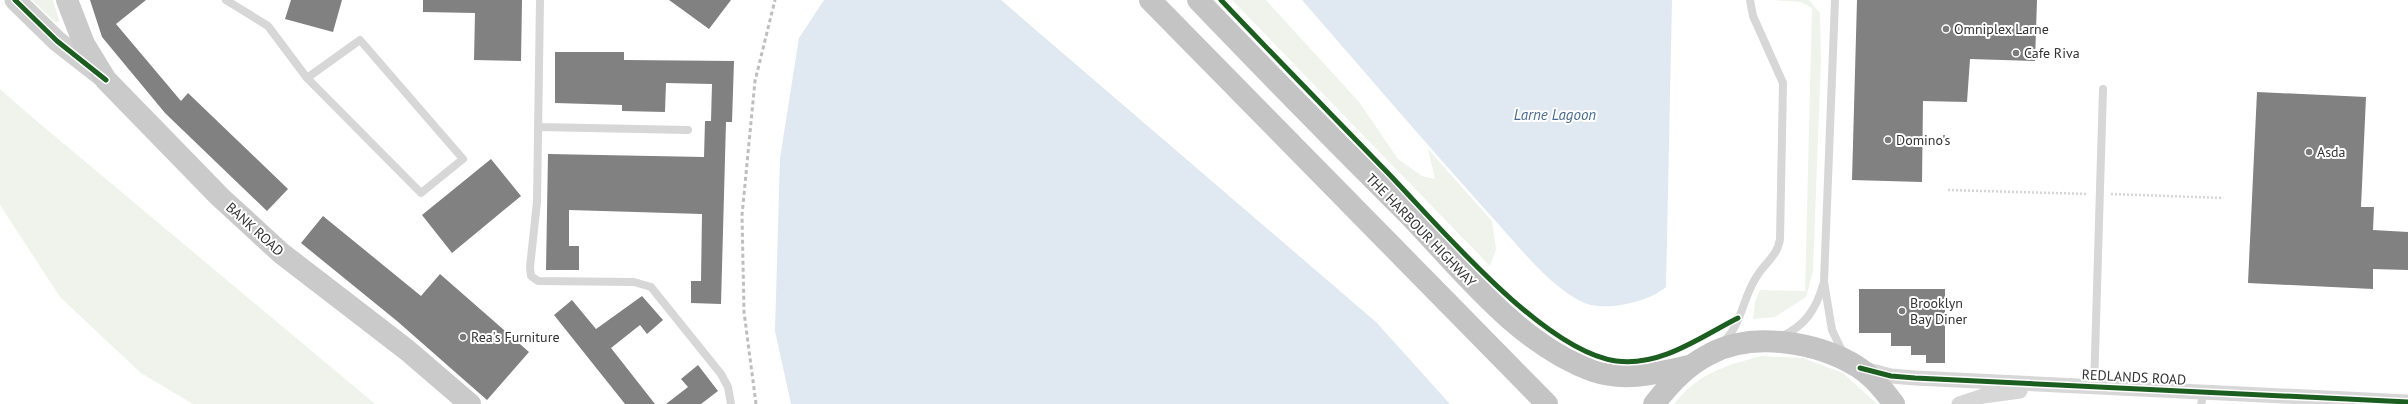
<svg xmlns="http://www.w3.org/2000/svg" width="2408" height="404" font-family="'PT Sans',sans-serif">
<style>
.green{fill:#eff3ec}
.water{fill:#e0e9f1}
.building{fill:#818181}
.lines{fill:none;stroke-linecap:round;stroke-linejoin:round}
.path{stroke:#d5d5d5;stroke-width:2.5;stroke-dasharray:2 2;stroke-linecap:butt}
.lane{stroke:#d7d7d7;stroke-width:8}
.street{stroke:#d7d7d7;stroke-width:15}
.secondary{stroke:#d0d0d0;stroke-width:21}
.primary{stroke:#cacaca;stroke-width:22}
.highway{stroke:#c4c4c4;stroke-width:22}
.rail{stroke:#bebebe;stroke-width:3;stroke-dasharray:4 3;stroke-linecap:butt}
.cycleway-casing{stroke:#fff;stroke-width:8}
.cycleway{stroke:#1b5e20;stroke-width:5}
.poi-dot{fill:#7a7a7a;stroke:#fff;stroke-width:1.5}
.labels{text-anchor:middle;stroke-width:4;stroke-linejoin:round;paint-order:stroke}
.poi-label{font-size:14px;fill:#333;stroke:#fff;text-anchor:start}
.street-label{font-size:14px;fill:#333;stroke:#fff}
.water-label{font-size:15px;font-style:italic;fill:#486b8e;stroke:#fff}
</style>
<rect width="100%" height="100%" fill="#fff"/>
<!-- green -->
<path class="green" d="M 32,0 L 53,0 L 59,21 L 56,23 Z
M 1232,0 L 1266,0 L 1359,102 L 1398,159 L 1422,176 L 1435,179 L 1428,149 L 1492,221 L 1496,249 L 1490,266 Z
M 1772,0 L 1809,0 L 1820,13 L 1821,59 L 1813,271 L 1806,297 L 1775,317 L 1753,319 L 1755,302 L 1760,290 L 1805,291 L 1812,8 L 1801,2 Z
M 0,89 L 33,118 L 375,404 L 193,404 L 141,373 L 60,297 L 0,205 Z
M 1761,356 L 1803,358 L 1843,373 L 1877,404 L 1674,404 C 1699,373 1724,366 1761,356 Z"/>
<!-- water -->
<path class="water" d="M 824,0 L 1001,0 L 1376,322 L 1450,404 L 791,404 L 775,331 L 780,158 L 799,38 Z
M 1302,0 L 1672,0 L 1666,287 C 1647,303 1602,313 1580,301 C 1545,282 1518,245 1491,216 C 1427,145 1365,72 1302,0 Z"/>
<!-- building -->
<path class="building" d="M 90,0 L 146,0 L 116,24 L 181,101 L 188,93 L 288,189 L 267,211 L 165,113 L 102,37 Z
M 291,0 L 342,0 L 333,32 L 285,19 Z
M 423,0 L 522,0 L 521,61 L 474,60 L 475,13 L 423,12 Z
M 669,0 L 731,0 L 709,29 Z
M 1857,0 L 2037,0 L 2035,61 L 1970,59 L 1967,102 L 1923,101 L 1922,182 L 1852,180 Z
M 555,52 L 624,52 L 624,60 L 734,61 L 732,122 L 726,122 L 721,304 L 691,303 L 691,281 L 701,281 L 702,214 L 569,210 L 569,246 L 579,246 L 579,270 L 546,270 L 548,154 L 704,157 L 705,121 L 711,121 L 712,84 L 666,83 L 665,112 L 622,111 L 622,105 L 555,103 Z
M 2257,92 L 2366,97 L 2361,207 L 2374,207 L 2373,230 L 2408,232 L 2408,270 L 2373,269 L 2373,289 L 2248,283 Z
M 491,159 L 521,196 L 452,253 L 422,215 Z
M 323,216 L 421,296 L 440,274 L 529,352 L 487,400 L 397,321 L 301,243 Z
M 1859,289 L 1945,289 L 1945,363 L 1926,363 L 1926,355 L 1911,355 L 1911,346 L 1891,346 L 1891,333 L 1859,333 Z
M 642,296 L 663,320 L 647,334 L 640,325 L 611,348 L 655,404 L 625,404 L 554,315 L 572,300 L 596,329 Z
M 698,365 L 718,391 L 701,404 L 666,404 L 688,387 L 681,379 Z"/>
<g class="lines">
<!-- path -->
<path class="path" d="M 1948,190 L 2088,194
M 2111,194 L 2223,198"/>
<!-- lane -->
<path class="lane" d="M 226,0 L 268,26 L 307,78 L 421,193 L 463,159 L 360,40 L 307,78
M 540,0 L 537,202 L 530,267 L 531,276 L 538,281 L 634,282 L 651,287 L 721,374 L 728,387 L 731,404
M 1835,0 L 1824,282 L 1832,330 L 1844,355
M 539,127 L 688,130
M 1782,336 C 1805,326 1816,309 1823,285
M 1723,342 C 1742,325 1743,296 1757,276 C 1765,263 1778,255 1780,239 L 1783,83 L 1753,16 L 1750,0
M 2094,388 L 2103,89
M 2201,404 L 2204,393"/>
<!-- street -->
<path class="street" d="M 1864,369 L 1891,376 L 1915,378 L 2408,402
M 1959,404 L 1983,396 L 2020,391"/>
<!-- secondary -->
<path class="secondary" d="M 15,0 L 57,41 L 103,77"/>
<!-- primary -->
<path class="primary" d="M 67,0 L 84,44 L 106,80 L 220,197 L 281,253 L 407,350 L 470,404"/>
<!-- highway -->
<path class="highway" d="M 1150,0 L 1547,404
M 1198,0 C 1267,72 1337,143 1408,214 C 1461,269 1518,344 1593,371 C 1625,382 1657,373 1689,366
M 1654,404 C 1670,384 1686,366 1710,354 C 1753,331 1818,342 1858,367 C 1872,376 1884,390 1894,404"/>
<!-- rail -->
<path class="rail" d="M 756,404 L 744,312 L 742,215 L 755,81 L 775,0"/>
<defs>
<path id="cycleway" d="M 15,0 L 57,41 L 106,80
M 1221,0 C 1276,58 1332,115 1387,172 C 1439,226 1543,351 1616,361 C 1661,367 1700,337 1738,318
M 1860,368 L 1891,376 L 1915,378 L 2408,402"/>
</defs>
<!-- cycleway casing -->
<use href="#cycleway" class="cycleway-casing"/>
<!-- cycleway -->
<use href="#cycleway" class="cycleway"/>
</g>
<!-- markers -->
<g class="poi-dot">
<circle cx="1946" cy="29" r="4"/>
<circle cx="2016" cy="53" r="4"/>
<circle cx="1888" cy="140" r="4"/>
<circle cx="2309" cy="152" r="4"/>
<circle cx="1902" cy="311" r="4"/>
<circle cx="463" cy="337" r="4"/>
</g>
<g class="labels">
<!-- poi labels -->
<g class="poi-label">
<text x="1954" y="34">Omniplex Larne</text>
<text x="2024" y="58">Cafe Riva</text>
<text x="1896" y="145">Domino's</text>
<text x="2317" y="157">Asda</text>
<text x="1910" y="308">Brooklyn<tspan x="1910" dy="16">Bay Diner</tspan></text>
<text x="471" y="342">Rea's Furniture</text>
</g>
<!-- street labels -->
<g class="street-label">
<text transform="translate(255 229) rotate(42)" y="5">BANK ROAD</text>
<text transform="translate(1421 230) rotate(46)" y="5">THE HARBOUR HIGHWAY</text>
<text transform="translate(2134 377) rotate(3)" y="5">REDLANDS ROAD</text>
</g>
<!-- water labels -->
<g class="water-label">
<text x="1555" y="120">Larne Lagoon</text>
</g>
</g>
</svg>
